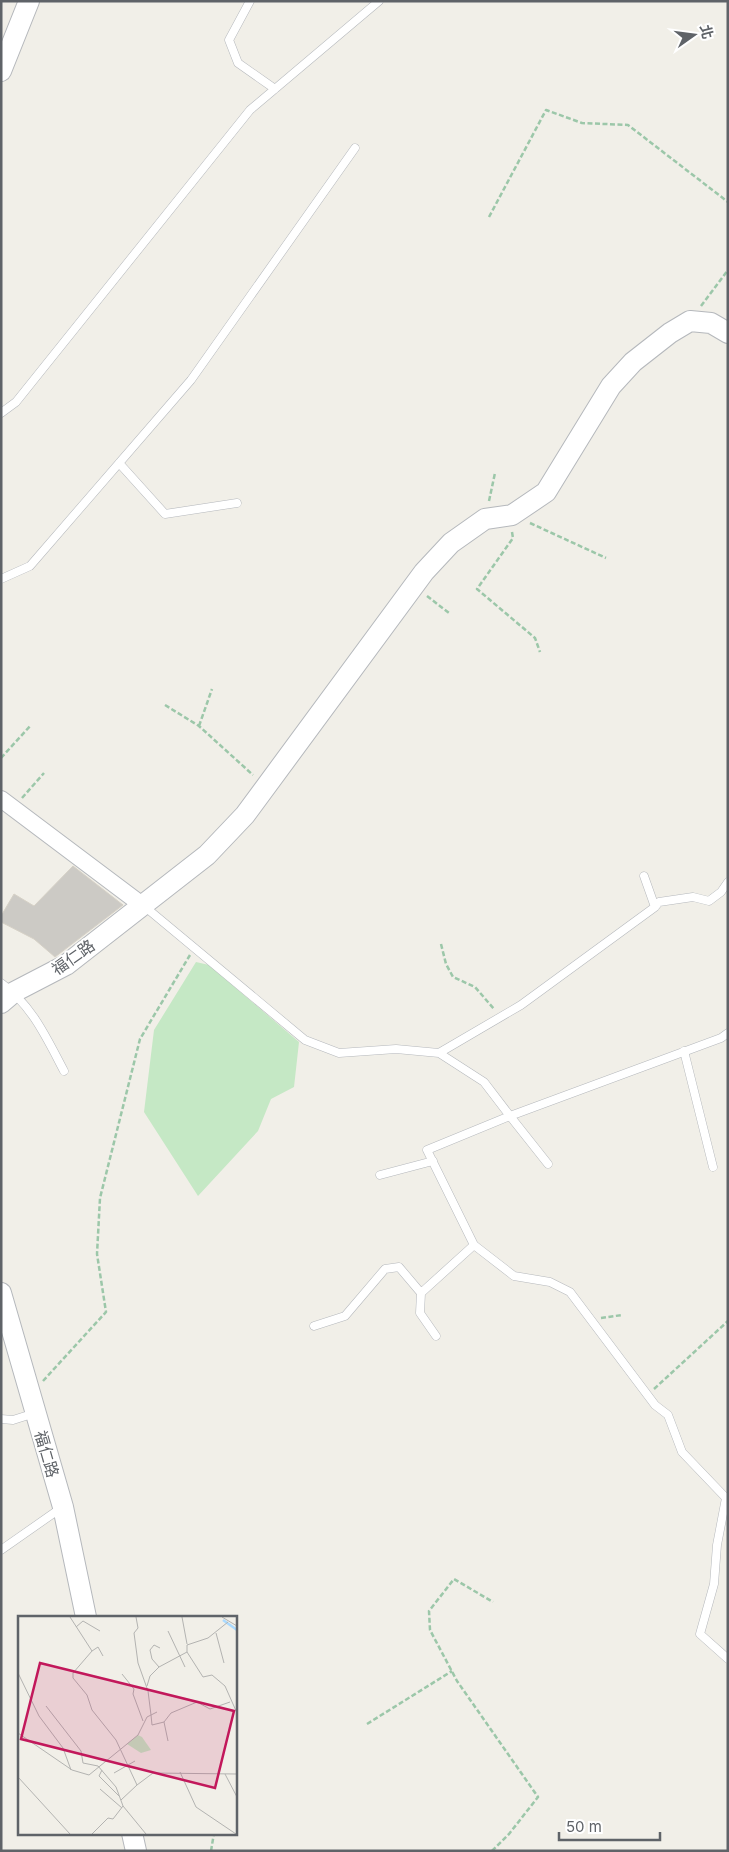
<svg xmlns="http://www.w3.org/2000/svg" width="729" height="1852" font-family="Inter,'Noto Sans TC',sans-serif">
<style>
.green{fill:#c5e8c5}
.building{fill:#cccac5;stroke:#d6d1c6}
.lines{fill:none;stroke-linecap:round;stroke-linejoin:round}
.service-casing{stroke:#b5b8bc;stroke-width:9}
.minor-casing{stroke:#b5b8bc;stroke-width:18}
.tertiary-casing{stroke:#b5b8bc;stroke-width:22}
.path{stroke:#9cc7a9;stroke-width:2.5;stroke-dasharray:5 2.5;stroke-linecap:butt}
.service{stroke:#fff;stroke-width:8}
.minor{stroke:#fff;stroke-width:16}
.tertiary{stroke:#fff;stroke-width:20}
.labels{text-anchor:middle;stroke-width:4;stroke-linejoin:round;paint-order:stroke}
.street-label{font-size:16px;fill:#5f6368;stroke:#fff}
.inset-river{fill:none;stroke:#aadaff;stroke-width:2.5}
.inset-road{fill:none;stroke:#b3b3b1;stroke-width:1}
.view{fill:#c2185b;fill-opacity:0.15;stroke:#c2185b;stroke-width:2.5}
.inset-edge{fill:none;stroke:#5f6368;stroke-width:2.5}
</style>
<rect width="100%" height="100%" fill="#f1efe8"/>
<!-- green -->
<path class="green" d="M 196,962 L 209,965 L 299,1042 L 294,1087 L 271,1099 L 258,1131 L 198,1196 L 144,1112 L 154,1030 Z"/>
<!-- building -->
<path class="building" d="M 73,866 L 123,905 L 55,957 L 34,939 L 1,922 L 1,916 L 14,894 L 34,906 Z"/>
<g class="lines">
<defs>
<path id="service" d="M 250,1 L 229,40 L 238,63 L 275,89
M 1,413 L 16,402 L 250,110 L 379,1
M 119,463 L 165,514 L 237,503
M 1,579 L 30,566 L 191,380 L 355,148
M 644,876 L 655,907
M 144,906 L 305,1040 L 339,1053 L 396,1049 L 439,1053 L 484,1082 L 510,1116 L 427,1150 L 474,1245 L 514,1276 L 550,1282 L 570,1292 L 655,1405 L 668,1415 L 682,1452 L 726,1498 L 717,1545 L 714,1584 L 700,1634 L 728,1659
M 1,983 C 32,1005 47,1039 64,1071
M 684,1051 L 713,1167
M 439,1053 L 521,1005 L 655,907 L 659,902 L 693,897 L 709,901 L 721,892 L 728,882
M 548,1164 L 510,1116 L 721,1038 L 728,1033
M 380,1175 L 433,1161
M 421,1293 L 420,1313 L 436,1336
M 314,1326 L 345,1316 L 385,1269 L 399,1267 L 421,1293 L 474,1245
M 1,1419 L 13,1420 L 35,1413
M 1,1550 L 61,1508"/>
<path id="minor" d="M 1,799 L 142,905"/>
<path id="tertiary" d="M 1,71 L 29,1
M 1,1003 L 14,992 L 66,965 L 207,855 L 245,815 L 424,572 L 451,543 L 485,519 L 512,515 L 546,492 L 611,386 L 633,362 L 670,333 L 690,321 L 711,323 L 728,333
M 1,1293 L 63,1507 L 86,1617
M 132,1833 L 136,1851"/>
</defs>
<!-- service casing -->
<use href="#service" class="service-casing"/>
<!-- minor casing -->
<use href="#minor" class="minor-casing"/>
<!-- tertiary casing -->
<use href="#tertiary" class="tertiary-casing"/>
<!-- path -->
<path class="path" d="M 489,217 L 546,110 L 582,123 L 628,125 L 728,202
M 701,306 L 728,270
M 489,501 L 495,473
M 530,523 L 606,558
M 512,532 L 513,538 L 477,589 L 535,638 L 540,652
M 427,596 L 449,613
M 165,705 L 199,726 L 253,775
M 199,726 L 212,689
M 1,758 L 31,725
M 22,798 L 44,773
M 441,944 L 446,964 L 453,977 L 475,987 L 494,1009
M 601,1318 L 622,1315
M 43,1381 L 106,1312 L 97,1254 L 100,1198 L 140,1039 L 190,955
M 654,1389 L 728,1321
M 367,1724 L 452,1671
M 211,1851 L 214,1833
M 492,1851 L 509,1834 L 538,1797 L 457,1681 L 430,1630 L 429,1611 L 454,1579 L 493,1602"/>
<!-- service -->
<use href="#service" class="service"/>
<!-- minor -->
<use href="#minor" class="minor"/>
<!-- tertiary -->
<use href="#tertiary" class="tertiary"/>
</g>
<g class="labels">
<!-- street labels -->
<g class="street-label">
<text transform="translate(73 957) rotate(-35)" y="6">福仁路</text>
<text transform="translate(47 1454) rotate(74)" y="6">福仁路</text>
</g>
</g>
<!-- overview -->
<g transform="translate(18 1616)">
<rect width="219" height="219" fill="#f1efe8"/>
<path d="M 120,119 L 124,121 L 133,134 L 123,137 L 109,128 Z" fill="#c5e8c5"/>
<path class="inset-river" d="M 205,4 L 219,14"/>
<path class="inset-road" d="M 52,1 L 74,35 L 55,57 L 55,62 L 69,79 L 74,94 L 98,124 L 119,169 L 135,157 L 219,158M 118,1 L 120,12 L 116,17 L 120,47 L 130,75 L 133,99 L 139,96M 164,1 L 169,28M 204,1 L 219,10M 58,11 L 65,5 L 82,15M 150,15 L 167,51M 198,17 L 206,47M 74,35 L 80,31 L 85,40M 169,36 L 185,61 L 194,59 L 207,70 L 219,97M 141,51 L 134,43 L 132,34 L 136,29 L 142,32M 0,57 L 21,100 L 45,132 L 53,154M 104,58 L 116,73 L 115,78 L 125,105M 129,70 L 132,60 L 141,51 L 169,36 L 169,29 L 190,22 L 210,6M 28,90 L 63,135 L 65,147 L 80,150 L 98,171 L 105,190 L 128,218M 146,106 L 150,125M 0,117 L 54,154 L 71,159 L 120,119 L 129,101 L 133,99 L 134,109 L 146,106 L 153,97 L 179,86 L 192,93 L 212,86M 84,154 L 81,160 L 102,181M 162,156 L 178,191 L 218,218M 96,157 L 117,145M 207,158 L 219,181M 0,161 L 52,218M 82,173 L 104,192M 103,184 L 119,169M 74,218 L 90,202 L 95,203 L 105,190"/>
<path class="view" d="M 22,47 L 216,95 L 197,172 L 3,123 Z"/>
<rect width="219" height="219" class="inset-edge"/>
</g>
<!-- border -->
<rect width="729" height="1852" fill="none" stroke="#5f6368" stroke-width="5"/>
<!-- north arrow -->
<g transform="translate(694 35) rotate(76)" stroke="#ffffff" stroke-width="4" paint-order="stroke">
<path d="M0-4L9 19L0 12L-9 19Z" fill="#5f6368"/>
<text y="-8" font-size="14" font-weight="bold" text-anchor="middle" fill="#5f6368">北</text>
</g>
<!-- scale -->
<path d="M559 1832v8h101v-8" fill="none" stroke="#5f6368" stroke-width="2.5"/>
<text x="566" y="1832" font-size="15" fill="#5f6368" stroke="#ffffff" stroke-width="4" paint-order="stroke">50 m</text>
</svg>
